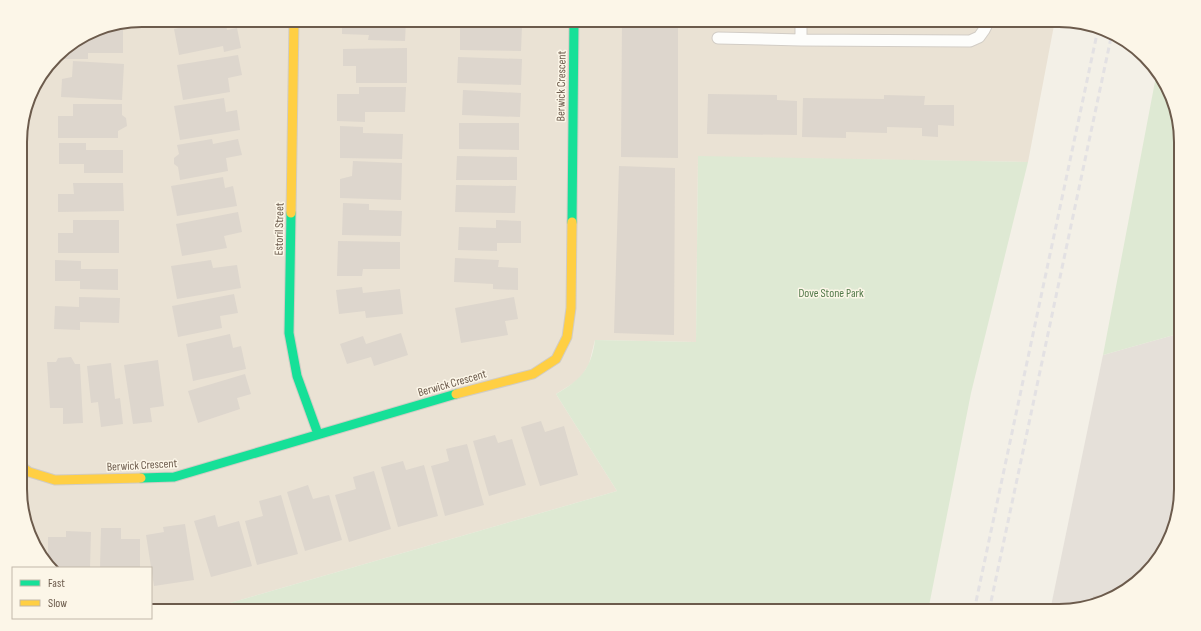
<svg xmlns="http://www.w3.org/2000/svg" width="1201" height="631" font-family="'Sofia Sans Condensed',sans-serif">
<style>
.residential{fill:#eae2d4}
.industrial{fill:#e5e0d9}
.green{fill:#dee9d3}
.building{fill:#ddd6cd}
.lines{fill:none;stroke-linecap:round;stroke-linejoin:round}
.lane-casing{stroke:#d2cdc6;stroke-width:13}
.fast-casing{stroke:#d1ccc4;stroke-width:11}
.slow-casing{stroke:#d1ccc4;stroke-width:11}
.lane{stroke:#fdfdfb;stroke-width:11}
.fast{stroke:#16e098;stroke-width:9}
.slow{stroke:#ffcf43;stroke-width:9}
.rail{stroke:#e3e1e3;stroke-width:3;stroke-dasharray:6 4;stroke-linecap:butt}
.labels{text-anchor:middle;stroke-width:3;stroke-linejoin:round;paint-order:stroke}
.street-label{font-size:12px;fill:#6c5b4c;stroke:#fcf6e8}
.park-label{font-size:12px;fill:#557b4c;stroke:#fcf6e8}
.rim{fill:none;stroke:#6c5b4c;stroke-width:2}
</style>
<rect width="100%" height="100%" fill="#f3f0e7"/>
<!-- residential -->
<path class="residential" d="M 142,20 L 1055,20 L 1028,162 L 698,157 L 696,342 L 595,340 L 589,364 L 581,377 L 572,384 L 556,394 L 617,491 L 202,611 L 151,611 L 151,568 L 54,568 L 41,557 L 21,505 L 20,134 L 33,88 L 62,51 L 96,29 Z"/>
<!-- industrial -->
<path class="industrial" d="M 1181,333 L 1181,489 L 1168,543 L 1126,590 L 1066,611 L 1050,611 L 1103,355 Z"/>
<!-- green -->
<path class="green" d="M 1157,71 L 1160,74 L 1180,127 L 1181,333 L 1103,355 Z
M 698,156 L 1028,162 L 971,393 L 928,611 L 202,611 L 617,491 L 556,394 C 580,380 591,370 595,340 L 696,342 Z"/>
<!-- building -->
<path class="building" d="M 218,20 L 225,20 L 227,30 L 237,28 L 241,48 L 224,52 L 223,46 L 179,55 L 174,29 Z
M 342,20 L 406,20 L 405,41 L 368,40 L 369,35 L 342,34 Z
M 622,20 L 678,20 L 678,158 L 621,157 Z
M 460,25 L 522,26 L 521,51 L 460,50 Z
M 97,29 L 123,30 L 123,53 L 88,53 L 88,59 L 59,59 L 59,53 L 62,51 Z
M 407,48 L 407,83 L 356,83 L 356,66 L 343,66 L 343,49 Z
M 238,55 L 242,75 L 228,78 L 230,92 L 183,100 L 177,65 Z
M 458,57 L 522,59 L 521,85 L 457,83 Z
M 73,61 L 124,64 L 122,100 L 61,97 L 62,79 L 72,77 Z
M 359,87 L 406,87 L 405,112 L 365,112 L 365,122 L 337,121 L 337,94 L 359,94 Z
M 463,90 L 521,93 L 520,117 L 462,115 Z
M 708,94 L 777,95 L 777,100 L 797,101 L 797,135 L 707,134 Z
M 884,95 L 925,96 L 924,105 L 954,105 L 954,126 L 938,125 L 938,137 L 922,136 L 922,128 L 887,127 L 887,133 L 846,132 L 846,138 L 802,137 L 803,98 L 884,99 Z
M 224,98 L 226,112 L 237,110 L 240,130 L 180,140 L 174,106 Z
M 73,104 L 122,104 L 122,115 L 126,118 L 127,126 L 118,131 L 118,138 L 58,138 L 58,116 L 73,116 Z
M 459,123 L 519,123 L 519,150 L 459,149 Z
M 340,126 L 363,127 L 363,133 L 403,134 L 402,159 L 340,158 Z
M 212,139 L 213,144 L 238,139 L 242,155 L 226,158 L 228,171 L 180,180 L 178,167 L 174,164 L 174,158 L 179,154 L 177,145 Z
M 59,143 L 86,143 L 86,150 L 123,150 L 123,173 L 84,173 L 84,164 L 59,164 Z
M 457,156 L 517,157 L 517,180 L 456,180 Z
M 353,161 L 402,163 L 401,200 L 340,198 L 340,179 L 352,176 Z
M 619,166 L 675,168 L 674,335 L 614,333 Z
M 223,177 L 225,188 L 233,186 L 237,206 L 177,216 L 171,186 Z
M 73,183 L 123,183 L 124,211 L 58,212 L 58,194 L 74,194 Z
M 456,185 L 516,186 L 515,213 L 455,212 Z
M 343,203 L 369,204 L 369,210 L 402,211 L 401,236 L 342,235 Z
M 238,212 L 242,232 L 224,236 L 227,248 L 182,256 L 176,224 Z
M 73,220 L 119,220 L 119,253 L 58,253 L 58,233 L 73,233 Z
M 496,220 L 521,221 L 521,243 L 497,243 L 497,251 L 458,250 L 459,227 L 496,228 Z
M 338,241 L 400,242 L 400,269 L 363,269 L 362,276 L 337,276 Z
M 455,258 L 499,260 L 498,267 L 518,268 L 518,290 L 493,289 L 493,284 L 454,282 Z
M 55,260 L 81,261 L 81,269 L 118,269 L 118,290 L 80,289 L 80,281 L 55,281 Z
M 211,260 L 213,268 L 237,265 L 241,288 L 177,299 L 171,266 Z
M 362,287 L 363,293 L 400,289 L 403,314 L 366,318 L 365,311 L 339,314 L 336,290 Z
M 234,294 L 238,313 L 220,316 L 222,328 L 178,337 L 172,306 Z
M 79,297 L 120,298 L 119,323 L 80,322 L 80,330 L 54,329 L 55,306 L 79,307 Z
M 514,297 L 518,319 L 505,321 L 508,335 L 461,343 L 455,308 Z
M 401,333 L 408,355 L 374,366 L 371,357 L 347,364 L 340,344 L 363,336 L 366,344 Z
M 230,334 L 233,348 L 241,346 L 246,369 L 193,381 L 186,344 Z
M 71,357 L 75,364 L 80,364 L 83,423 L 63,424 L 63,408 L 50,408 L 47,362 L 56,362 L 58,358 Z
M 158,360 L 164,406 L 150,408 L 152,422 L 133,424 L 124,365 Z
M 111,363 L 115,399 L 120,398 L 123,424 L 101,427 L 98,402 L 91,403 L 87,366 Z
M 245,374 L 251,394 L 237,398 L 240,409 L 198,423 L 188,391 Z
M 541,421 L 545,432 L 564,426 L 578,475 L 540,486 L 521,427 Z
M 495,435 L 498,443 L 512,439 L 526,485 L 489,496 L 473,441 Z
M 467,444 L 484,505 L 445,516 L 431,466 L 449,461 L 446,449 Z
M 403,461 L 406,470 L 424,465 L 438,516 L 398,527 L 381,467 Z
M 374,471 L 391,529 L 349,542 L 335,495 L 356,489 L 353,477 Z
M 308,485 L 313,499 L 329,495 L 342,540 L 305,551 L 287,492 Z
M 281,495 L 298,554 L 257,565 L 245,521 L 263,516 L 259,501 Z
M 215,515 L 218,527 L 239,521 L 252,566 L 211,577 L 194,521 Z
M 185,524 L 194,580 L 154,586 L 146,535 L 164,532 L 163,527 Z
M 101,528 L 121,528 L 121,539 L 140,539 L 140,568 L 100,568 Z
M 66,531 L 91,532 L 90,568 L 54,568 L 48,563 L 48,537 L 66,537 Z
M 1116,593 L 1116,594 L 1093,602 L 1093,596 Z"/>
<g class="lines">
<defs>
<path id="lane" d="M 801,20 L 801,40 L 970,41 L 979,37 L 984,30 L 989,20
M 718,38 L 801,40"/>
<path id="fast" d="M 291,213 L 289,333 L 297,376 L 318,434
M 572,222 L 574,20
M 141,478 L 174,477 L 456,394"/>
<path id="slow" d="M 291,213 L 294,20
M 456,394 L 533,374 L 556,359 L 567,337 L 571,308 L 572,222
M 21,466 L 29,472 L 55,480 L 141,478"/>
</defs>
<!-- lane casing -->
<use href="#lane" class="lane-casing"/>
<!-- fast casing -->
<use href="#fast" class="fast-casing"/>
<!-- slow casing -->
<use href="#slow" class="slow-casing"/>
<!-- lane -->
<use href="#lane" class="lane"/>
<!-- fast -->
<use href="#fast" class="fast"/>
<!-- slow -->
<use href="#slow" class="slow"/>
<!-- rail -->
<path class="rail" d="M 974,611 L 1098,29
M 989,611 L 1112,33"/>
</g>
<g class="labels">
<!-- street labels -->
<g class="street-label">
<text transform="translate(561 86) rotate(-89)" y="4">Berwick Crescent</text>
<text transform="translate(279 229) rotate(-89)" y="4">Estoril Street</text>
<text transform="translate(452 383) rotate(-16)" y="4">Berwick Crescent</text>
<text transform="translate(142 465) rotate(-3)" y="4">Berwick Crescent</text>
</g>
<!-- park labels -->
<g class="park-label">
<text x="831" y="297">Dove Stone Park</text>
</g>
</g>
<!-- crop -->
<path d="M0 0H1201V631H0ZM142 27H1059A115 115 0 0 1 1174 142V489A115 115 0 0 1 1059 604H142A115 115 0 0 1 27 489V142A115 115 0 0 1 142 27Z" fill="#fcf6e8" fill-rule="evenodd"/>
<path class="rim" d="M142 27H1059A115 115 0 0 1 1174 142V489A115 115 0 0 1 1059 604H142A115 115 0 0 1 27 489V142A115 115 0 0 1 142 27Z"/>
<!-- legend -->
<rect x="12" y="567" width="140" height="52" fill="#fcf6e8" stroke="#c2b8aa"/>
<rect x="20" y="580" width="20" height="6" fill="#16e098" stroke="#c2b8aa"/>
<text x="48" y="587" font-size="12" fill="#6c5b4c">Fast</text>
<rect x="20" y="600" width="20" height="6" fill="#ffcf43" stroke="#c2b8aa"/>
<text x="48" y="607" font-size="12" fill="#6c5b4c">Slow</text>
</svg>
